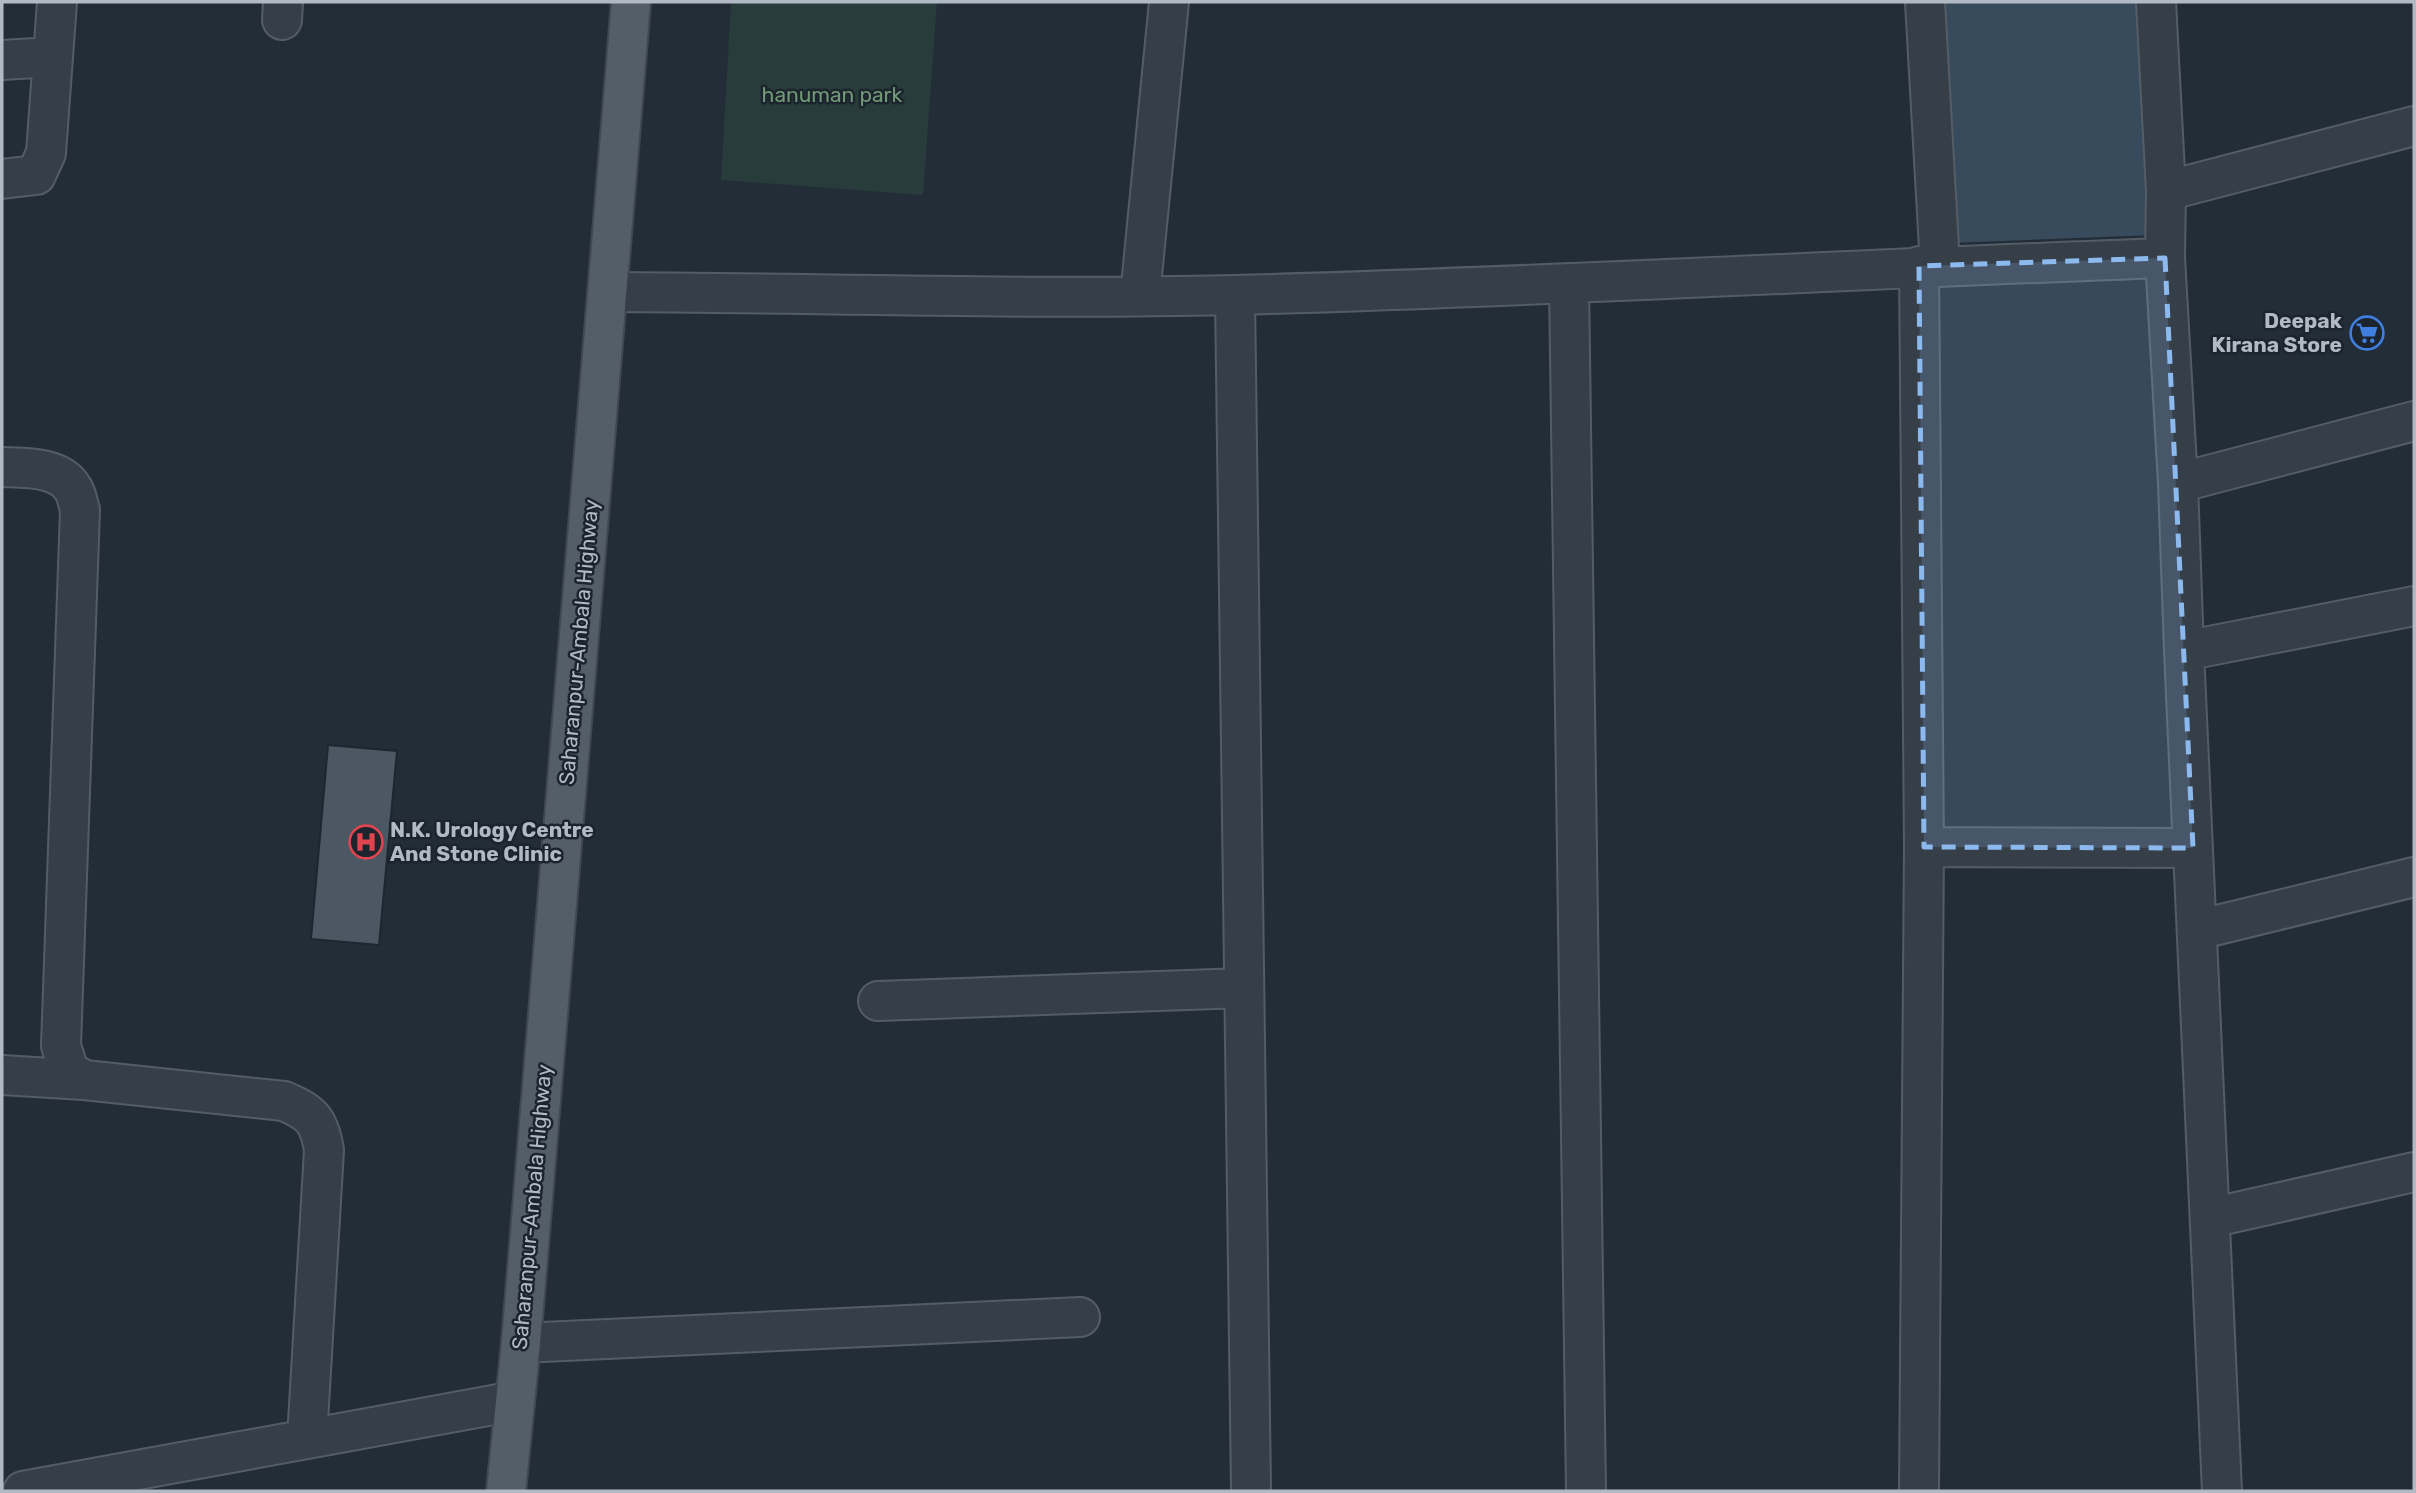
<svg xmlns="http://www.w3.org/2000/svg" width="2416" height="1493" font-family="Rubik,sans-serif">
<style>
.green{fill:#283c3b}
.water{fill:#384b5d}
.building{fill:#4b5863;stroke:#1e262f;stroke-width:2}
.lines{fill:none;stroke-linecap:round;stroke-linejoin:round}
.minor-casing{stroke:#545d66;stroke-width:42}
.major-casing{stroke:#404851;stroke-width:42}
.minor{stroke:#363f48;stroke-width:38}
.major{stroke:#545e68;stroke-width:38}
.marked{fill:#8cbaef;fill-opacity:0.2;stroke:#8cbaef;stroke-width:5;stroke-dasharray:14 9;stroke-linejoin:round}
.labels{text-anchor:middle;stroke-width:5;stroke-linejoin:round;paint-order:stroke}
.park-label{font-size:21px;fill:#719877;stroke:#1c242d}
.poi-label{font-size:21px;font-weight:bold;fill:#b1bac4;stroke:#1c242d;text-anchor:end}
.street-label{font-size:21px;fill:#b1bac4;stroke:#1c242d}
</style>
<rect width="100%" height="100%" fill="#232d37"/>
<!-- green -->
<path class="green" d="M 731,2 L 937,2 L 923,195 L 721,180 Z"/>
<!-- water -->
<path class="water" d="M 1933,2 L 2144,2 L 2155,235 L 1949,243 Z"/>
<!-- building -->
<path class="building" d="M 328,745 L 397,751 L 379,945 L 311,939 Z"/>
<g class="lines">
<defs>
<path id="minor" d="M 1925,2 L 1940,266
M 2156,2 L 2166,191 L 2165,258 L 2178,483 L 2184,651 L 2222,1491
M 282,20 L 283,2
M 2,60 L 52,57
M 2,179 L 36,175 L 46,153 L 57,2
M 2166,191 L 2414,126
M 1569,283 L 1586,1491
M 608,292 C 817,293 1025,300 1234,295 C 1545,287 1855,269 2165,258
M 1235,295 L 1251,1491
M 1140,296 L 1169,2
M 2,467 C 24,468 60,466 73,489 C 77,495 78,504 80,510 L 61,1046 L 69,1071 L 84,1080 L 284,1101 C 312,1113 319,1120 324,1150 L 307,1439
M 2178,483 L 2414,421
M 2184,651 L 2414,606
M 1924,847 L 2193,848
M 2197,930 L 2414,877
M 878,1001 L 1244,988
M 2,1075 L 84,1080
M 2210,1218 L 2414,1172
M 521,1343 L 1080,1317
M 23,1491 L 515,1401
M 1919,1491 L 1924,847 L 1919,266"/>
<path id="major" d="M 506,1491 L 521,1343 L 631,2"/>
</defs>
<!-- minor casing -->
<use href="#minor" class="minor-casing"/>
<!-- major casing -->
<use href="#major" class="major-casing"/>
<!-- minor -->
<use href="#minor" class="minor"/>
<!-- major -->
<use href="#major" class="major"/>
</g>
<!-- marked area -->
<path class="marked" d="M 2165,258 L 2193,848 L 1924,847 L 1919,266 Z"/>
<!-- icons -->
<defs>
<symbol id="supermarket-ring" viewBox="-11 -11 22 22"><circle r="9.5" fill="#1c242d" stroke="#3f7fe0" stroke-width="1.5"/><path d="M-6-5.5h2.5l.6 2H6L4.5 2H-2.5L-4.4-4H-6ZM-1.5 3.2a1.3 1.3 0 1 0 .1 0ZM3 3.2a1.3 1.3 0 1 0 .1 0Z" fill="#3f7fe0"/></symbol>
<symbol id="hospital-ring" viewBox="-11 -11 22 22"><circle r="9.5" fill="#1c242d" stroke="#e0444e" stroke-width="1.5"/><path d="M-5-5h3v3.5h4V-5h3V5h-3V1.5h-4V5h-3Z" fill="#e0444e"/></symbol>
</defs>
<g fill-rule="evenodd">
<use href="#supermarket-ring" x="2348" y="314" width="38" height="38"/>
<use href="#hospital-ring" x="347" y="823" width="38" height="38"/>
</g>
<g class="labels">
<!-- park labels -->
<g class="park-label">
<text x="832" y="102">hanuman park</text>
</g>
<!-- poi labels -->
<g class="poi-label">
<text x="2342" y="328">Deepak<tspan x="2342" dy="24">Kirana Store</tspan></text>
<text x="390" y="837" text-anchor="start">N.K. Urology Centre<tspan x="390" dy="24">And Stone Clinic</tspan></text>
</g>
<!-- street labels -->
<g class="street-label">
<text transform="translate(579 642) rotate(-85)" y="7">Saharanpur-Ambala Highway</text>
<text transform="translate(532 1207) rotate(-85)" y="7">Saharanpur-Ambala Highway</text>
</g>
</g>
<!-- border -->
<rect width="2416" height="1493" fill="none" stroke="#b1bac4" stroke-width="7"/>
</svg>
